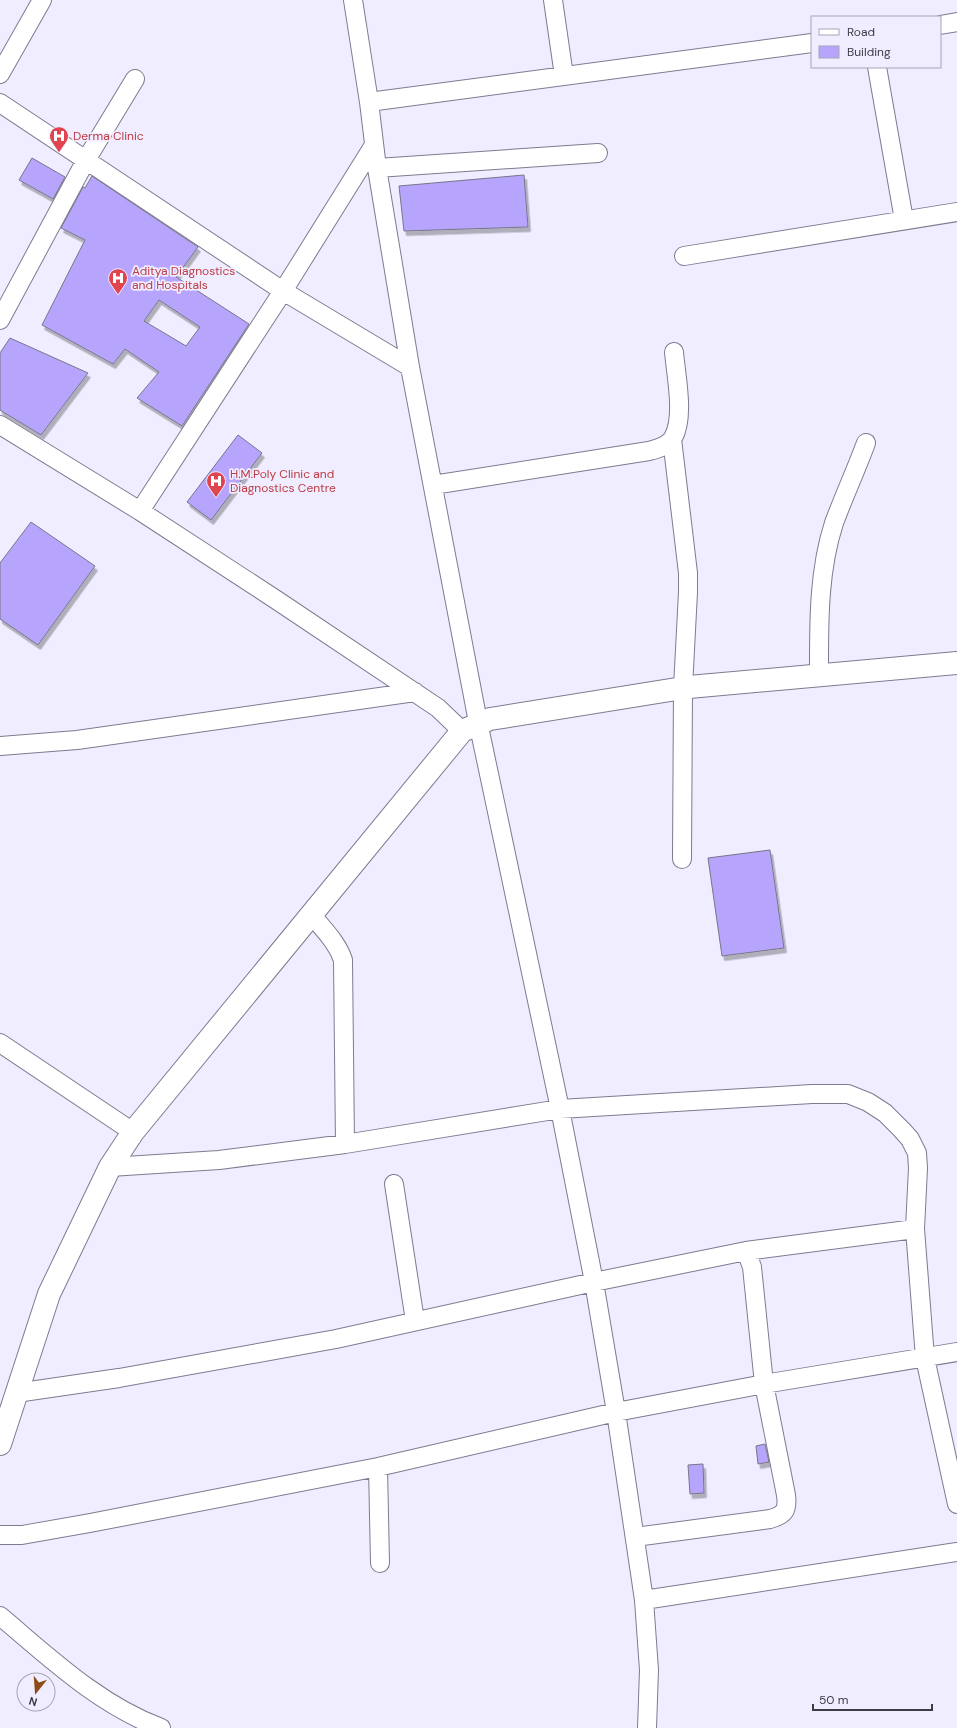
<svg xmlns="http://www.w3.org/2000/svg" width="957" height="1728" font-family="'DM Sans',sans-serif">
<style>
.building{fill:#b7a5fd;stroke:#787588;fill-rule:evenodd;filter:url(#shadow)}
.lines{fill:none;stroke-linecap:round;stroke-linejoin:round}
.minor-casing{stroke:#7e7b8f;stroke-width:20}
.secondary-casing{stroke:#7e7b8f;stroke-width:24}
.minor{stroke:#fff;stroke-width:18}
.secondary{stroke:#fff;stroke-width:22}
.labels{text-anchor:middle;stroke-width:3.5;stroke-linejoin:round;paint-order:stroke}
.health-label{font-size:12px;fill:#be3a42;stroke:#efedff;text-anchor:start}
</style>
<defs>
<filter id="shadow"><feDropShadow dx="2.5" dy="4.5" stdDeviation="0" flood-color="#0004"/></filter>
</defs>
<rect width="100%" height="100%" fill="#efedff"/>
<!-- building -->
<path class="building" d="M 32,158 L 65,177 L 53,199 L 19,180 Z
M 524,175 L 528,227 L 404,231 L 399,186 Z
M 92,176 L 198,247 L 176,277 L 249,324 L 182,426 L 137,398 L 159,372 L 125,349 L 113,364 L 42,325 L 85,240 L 61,228 L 83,187 L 85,188 ZM 159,300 L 200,327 L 186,346 L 144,321 Z
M 10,338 L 88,373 L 41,435 L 0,410 L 0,353 Z
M 238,435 L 262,453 L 211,520 L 187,502 Z
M 31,522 L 95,566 L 38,645 L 0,619 L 0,563 Z
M 770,850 L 784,948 L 722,956 L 708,858 Z
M 765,1444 L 769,1462 L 758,1464 L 756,1446 Z
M 703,1464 L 704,1493 L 690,1494 L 688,1465 Z"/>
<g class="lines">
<defs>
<path id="minor" d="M 353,0 L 369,102 L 377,168 L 410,367 L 478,722 L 560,1109 L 594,1282 L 616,1412 L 644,1600 L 649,1670 L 647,1728
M 553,0 L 564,76
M 940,25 L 957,22
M 877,67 L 904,220
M 0,74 L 42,0
M 369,102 L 812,43
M 0,103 L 283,291 L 410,367
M 377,168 L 598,153
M 684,256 L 957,212
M 0,320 L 86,160 L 135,79
M 0,425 L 140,511 L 275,599 L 438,708 L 462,731
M 672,439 L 688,573 L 688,592 L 683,688 L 682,859
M 433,485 L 649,451 C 657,449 668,446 673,438 C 685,417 676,376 674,352
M 140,511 L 283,291 L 374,145
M 819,675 C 819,625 818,572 834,523 C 844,496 856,470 866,443
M 0,746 L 77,740 L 415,692
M 311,914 C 323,929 337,942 343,960 L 345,1144
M 0,1043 L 133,1132
M 110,1167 L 219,1160 L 345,1144 L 560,1109 L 812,1094 L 848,1094 L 868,1102 L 885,1113 L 902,1130 L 910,1139 L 917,1153 L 918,1168 L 915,1229 L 925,1358 L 957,1504
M 394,1184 L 415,1321
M 16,1393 L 119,1378 L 336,1339 L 594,1282 L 746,1251 L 915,1229
M 378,1467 L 380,1563
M 0,1535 L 22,1535 L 90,1523 L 378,1467 L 616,1412 L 764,1384 L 957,1352
M 635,1537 L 770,1519 C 784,1515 788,1511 786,1495 L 764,1384 L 752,1267 L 746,1251
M 644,1600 L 957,1552
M 0,1616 C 50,1658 99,1705 161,1728"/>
<path id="secondary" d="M 0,1444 L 49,1294 L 110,1167 L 133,1132 L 462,731 L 490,719 L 689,687 L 957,663"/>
</defs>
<!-- minor casing -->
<use href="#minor" class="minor-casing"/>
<!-- secondary casing -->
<use href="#secondary" class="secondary-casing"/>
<!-- minor -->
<use href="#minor" class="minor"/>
<!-- secondary -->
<use href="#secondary" class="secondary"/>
</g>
<!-- icons -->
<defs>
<symbol id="hospital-pin" viewBox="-11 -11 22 30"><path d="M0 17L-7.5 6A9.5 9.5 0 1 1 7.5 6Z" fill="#e0444e" stroke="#efedff"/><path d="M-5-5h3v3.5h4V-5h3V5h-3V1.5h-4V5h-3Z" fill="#fff"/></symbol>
</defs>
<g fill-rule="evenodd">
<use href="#hospital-pin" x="48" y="125" width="22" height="30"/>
<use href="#hospital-pin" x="107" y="267" width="22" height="30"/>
<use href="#hospital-pin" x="205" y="470" width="22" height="30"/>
</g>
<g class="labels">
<!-- health labels -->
<g class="health-label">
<text x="73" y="140">Derma Clinic</text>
<text x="132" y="275">Aditya Diagnostics<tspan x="132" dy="14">and Hospitals</tspan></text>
<text x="230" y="478">H.M.Poly Clinic and<tspan x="230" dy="14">Diagnostics Centre</tspan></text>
</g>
</g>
<!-- legend -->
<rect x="811" y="16" width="130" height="52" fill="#efedff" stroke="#a8a6b4"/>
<rect x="819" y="29" width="20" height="6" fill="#ffffff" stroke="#a8a6b4"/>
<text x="847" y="36" font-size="12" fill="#3d3b44">Road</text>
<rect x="819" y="46" width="20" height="12" fill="#b7a5fd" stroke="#a8a6b4"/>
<text x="847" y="56" font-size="12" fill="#3d3b44">Building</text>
<!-- north arrow -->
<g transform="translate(36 1692) rotate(197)"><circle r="19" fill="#efedff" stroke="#a8a6b4"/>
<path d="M0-3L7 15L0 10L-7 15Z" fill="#8d4c17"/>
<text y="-6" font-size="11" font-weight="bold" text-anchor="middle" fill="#3d3b44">N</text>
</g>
<!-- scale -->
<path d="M813 1704v6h119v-6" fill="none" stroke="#3d3b44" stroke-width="2"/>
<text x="819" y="1704" font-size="12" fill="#3d3b44" stroke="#efedff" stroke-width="3" paint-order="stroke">50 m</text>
</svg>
